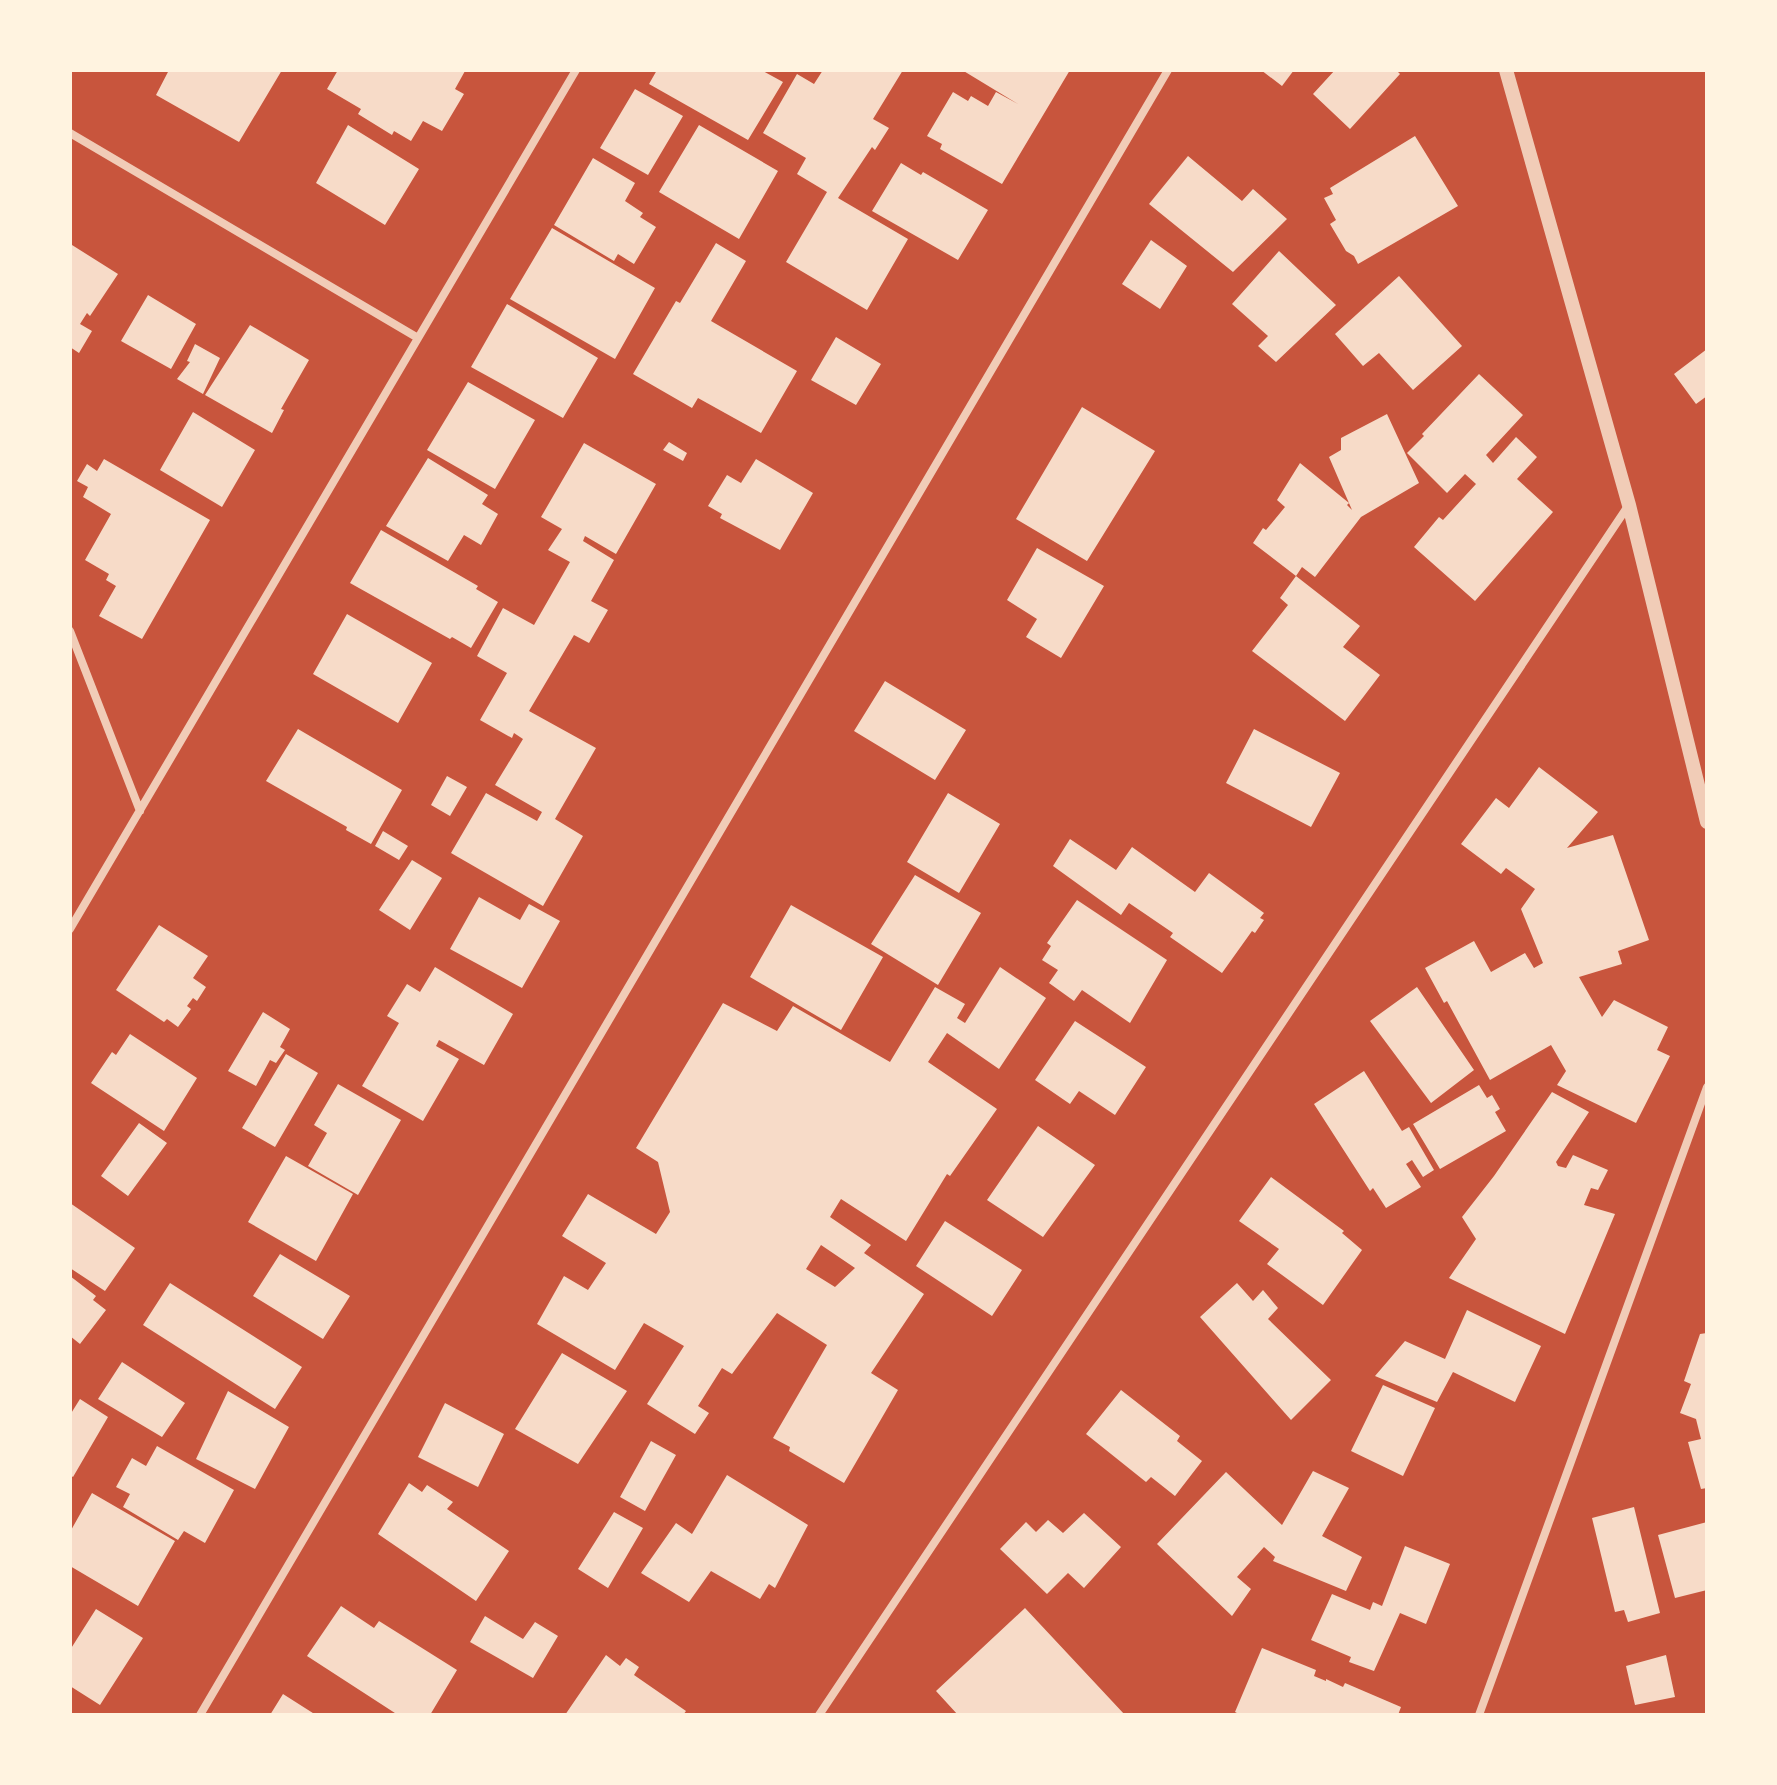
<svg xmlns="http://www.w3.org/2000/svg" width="1777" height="1785" font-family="Manrope,sans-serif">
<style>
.building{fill:#f7dbc8;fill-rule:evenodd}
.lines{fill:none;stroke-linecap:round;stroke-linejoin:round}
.minor{stroke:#f1ccb7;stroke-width:8}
.tertiary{stroke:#f1ccb7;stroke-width:14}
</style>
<rect width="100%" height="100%" fill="#c8553d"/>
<!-- building -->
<path class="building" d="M 169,70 L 282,70 L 239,142 L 156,95 Z
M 338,70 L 463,70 L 465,71 L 455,89 L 464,94 L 442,131 L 423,121 L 411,141 L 394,131 L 392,135 L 358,114 L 361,109 L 327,89 Z
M 657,70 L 761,70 L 783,82 L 748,140 L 649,84 Z
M 823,70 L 903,70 L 873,119 L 889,128 L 875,150 L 872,147 L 838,198 L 908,239 L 867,310 L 786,262 L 827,192 L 797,174 L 806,158 L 763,133 L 797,74 L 814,84 Z
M 962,70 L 1070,70 L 1002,184 L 940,149 L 942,144 L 927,136 L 953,92 L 968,101 L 971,96 L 988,106 L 996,92 L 1018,104 Z
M 1261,70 L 1294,70 L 1282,86 Z
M 1335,70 L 1396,70 L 1400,74 L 1350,129 L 1313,94 Z
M 635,89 L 683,116 L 648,175 L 600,148 Z
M 348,125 L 419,169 L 385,225 L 316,183 Z
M 699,125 L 778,171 L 739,239 L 659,192 Z
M 1415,136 L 1458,206 L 1358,264 L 1354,256 L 1346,251 L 1330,224 L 1336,220 L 1324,198 L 1333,194 L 1330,188 Z
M 1188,156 L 1242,201 L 1253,189 L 1287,219 L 1233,272 L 1149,204 Z
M 593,158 L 635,183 L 625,201 L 643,213 L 640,217 L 656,227 L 634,264 L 618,254 L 614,261 L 554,225 Z
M 901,163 L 921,175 L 923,172 L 988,210 L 958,260 L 872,211 Z
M 552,228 L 655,288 L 615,359 L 510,299 Z
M 1151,240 L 1187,266 L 1160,309 L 1122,284 Z
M 716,243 L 746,261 L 711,321 L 797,371 L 761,433 L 698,398 L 692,408 L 633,374 L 676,301 L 680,303 Z
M 72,245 L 118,274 L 90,316 L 87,313 L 80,324 L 92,331 L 79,353 L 70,347 L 70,249 Z
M 1279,251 L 1336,305 L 1276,362 L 1258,346 L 1268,336 L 1232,304 Z
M 1399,276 L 1462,346 L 1413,390 L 1379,353 L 1363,366 L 1335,334 Z
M 148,295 L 196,324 L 171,369 L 121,341 Z
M 507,304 L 598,358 L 563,418 L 471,367 Z
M 250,325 L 309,360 L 281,409 L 284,410 L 272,433 L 205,395 Z
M 836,337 L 881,364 L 856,405 L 811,380 Z
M 195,344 L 220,358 L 203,394 L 177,379 L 190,362 L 187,361 Z
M 1707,349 L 1707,396 L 1696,404 L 1674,374 Z
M 1479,374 L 1523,415 L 1486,455 L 1493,463 L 1516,437 L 1537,457 L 1517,479 L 1553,512 L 1475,601 L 1414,547 L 1439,517 L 1443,520 L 1476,484 L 1465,474 L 1447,493 L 1407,453 L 1424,436 L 1422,434 Z
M 468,382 L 535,420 L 495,489 L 427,450 Z
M 1082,407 L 1155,451 L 1087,561 L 1016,519 Z
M 193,412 L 255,450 L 222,507 L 160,470 Z
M 1387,414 L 1419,483 L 1361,517 L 1315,577 L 1302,567 L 1296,576 L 1253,543 L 1263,528 L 1266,530 L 1285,507 L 1277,500 L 1300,463 L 1349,503 L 1347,505 L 1352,510 L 1329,457 L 1341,450 L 1341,438 Z
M 669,442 L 687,453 L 683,461 L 663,450 Z
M 584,443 L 656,484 L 616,554 L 585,536 L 583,541 L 614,560 L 591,601 L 608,610 L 589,643 L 574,635 L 529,711 L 596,748 L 555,819 L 583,836 L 543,906 L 451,853 L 486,793 L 537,821 L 542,812 L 495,785 L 523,739 L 514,733 L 512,738 L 480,720 L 507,673 L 477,656 L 503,608 L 534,625 L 570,562 L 548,550 L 562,529 L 541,517 Z
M 428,458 L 488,495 L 482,504 L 498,514 L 481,545 L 464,535 L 448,561 L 386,526 Z
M 104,459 L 210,520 L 142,639 L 99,616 L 116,586 L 106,580 L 109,574 L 85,560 L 111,514 L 83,497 L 88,487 L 77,481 L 87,464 L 97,471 Z
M 756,459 L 813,493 L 780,550 L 720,518 L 722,514 L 708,506 L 727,475 L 741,483 Z
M 381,530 L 478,586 L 476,589 L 498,602 L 471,648 L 452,637 L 450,639 L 350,583 Z
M 1037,548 L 1104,586 L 1061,658 L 1026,637 L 1037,619 L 1007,600 Z
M 1296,576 L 1360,626 L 1343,647 L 1380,675 L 1345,721 L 1252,651 L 1288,605 L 1280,598 Z
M 347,614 L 432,663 L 398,723 L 313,674 Z
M 885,681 L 966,730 L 935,780 L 854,731 Z
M 298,729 L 402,790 L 371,844 L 346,830 L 347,827 L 266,781 Z
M 1254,729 L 1340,773 L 1311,827 L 1226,783 Z
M 1539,767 L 1598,812 L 1567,848 L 1613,835 L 1649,940 L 1618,951 L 1622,964 L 1579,977 L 1602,1017 L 1614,1000 L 1668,1027 L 1657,1050 L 1670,1056 L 1636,1123 L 1557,1085 L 1566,1071 L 1551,1045 L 1490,1080 L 1447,1001 L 1444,1003 L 1425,968 L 1474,941 L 1491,972 L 1525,953 L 1534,968 L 1543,963 L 1521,909 L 1535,889 L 1506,868 L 1501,874 L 1461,844 L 1496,798 L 1509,808 Z
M 447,776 L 467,787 L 450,816 L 431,805 Z
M 948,793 L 1000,824 L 959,893 L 907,862 Z
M 383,831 L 408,846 L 399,860 L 375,846 Z
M 1070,839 L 1116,870 L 1132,847 L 1195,892 L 1209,873 L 1264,913 L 1260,918 L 1264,920 L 1255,933 L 1252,931 L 1222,973 L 1170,937 L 1173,933 L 1129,903 L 1121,915 L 1053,866 Z
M 412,860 L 442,878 L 410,930 L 379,910 Z
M 915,875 L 981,913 L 938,985 L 871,944 Z
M 479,897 L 520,920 L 529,904 L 560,921 L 522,988 L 450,949 Z
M 1077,900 L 1167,960 L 1130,1023 L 1082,990 L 1074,1001 L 1049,983 L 1058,970 L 1042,960 L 1051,946 L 1047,943 Z
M 791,905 L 883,957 L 841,1030 L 750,977 Z
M 159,925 L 208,956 L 193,978 L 206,987 L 197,1001 L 193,998 L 187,1006 L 191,1009 L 178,1027 L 167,1019 L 164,1022 L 116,990 Z
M 435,967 L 513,1014 L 484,1065 L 439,1040 L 436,1046 L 459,1059 L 423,1121 L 362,1086 L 399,1023 L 387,1016 L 407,984 L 420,992 Z
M 1000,967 L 1046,998 L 999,1069 L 947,1033 L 928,1062 L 997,1109 L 950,1176 L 947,1174 L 906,1241 L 841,1199 L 830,1217 L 871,1245 L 864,1253 L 924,1294 L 871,1373 L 898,1390 L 844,1483 L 789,1451 L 790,1447 L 773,1438 L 827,1345 L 777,1313 L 732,1374 L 722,1368 L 698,1406 L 709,1413 L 695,1434 L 647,1404 L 684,1346 L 644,1323 L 615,1370 L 537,1324 L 564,1276 L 588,1290 L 606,1263 L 562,1236 L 588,1194 L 656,1234 L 670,1212 L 658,1162 L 636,1148 L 723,1003 L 777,1031 L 793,1006 L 890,1062 L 935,987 L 965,1004 L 957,1018 L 965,1023 ZM 821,1245 L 855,1268 L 835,1287 L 806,1269 Z
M 1417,987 L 1474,1070 L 1431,1103 L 1370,1021 Z
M 263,1012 L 290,1029 L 280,1047 L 285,1050 L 276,1063 L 270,1060 L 256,1086 L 228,1071 Z
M 1075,1021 L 1146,1067 L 1115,1115 L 1079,1091 L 1070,1104 L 1035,1080 Z
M 130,1034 L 197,1078 L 164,1131 L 91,1083 L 112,1052 L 116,1055 Z
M 286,1054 L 318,1073 L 275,1147 L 242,1128 Z
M 1364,1071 L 1402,1131 L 1409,1127 L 1434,1170 L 1423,1177 L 1412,1160 L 1406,1164 L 1421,1187 L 1386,1208 L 1373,1188 L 1370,1191 L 1314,1104 Z
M 338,1084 L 401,1120 L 358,1195 L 308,1166 L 327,1133 L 314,1125 Z
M 1479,1085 L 1487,1098 L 1492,1095 L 1500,1109 L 1495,1112 L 1506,1131 L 1440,1169 L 1413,1124 Z
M 1552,1092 L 1589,1112 L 1556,1162 L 1558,1166 L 1566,1168 L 1573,1155 L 1608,1170 L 1598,1190 L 1591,1188 L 1584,1205 L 1615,1214 L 1565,1334 L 1449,1278 L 1476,1239 L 1462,1217 L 1494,1176 Z
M 139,1123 L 167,1143 L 128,1196 L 101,1176 Z
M 1038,1126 L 1095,1165 L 1043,1237 L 987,1200 Z
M 286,1156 L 353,1194 L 316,1261 L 248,1222 Z
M 1271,1177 L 1344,1231 L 1342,1233 L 1362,1250 L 1323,1305 L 1267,1264 L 1279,1249 L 1239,1221 Z
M 70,1203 L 135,1248 L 105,1291 L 70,1268 Z
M 945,1221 L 1022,1270 L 992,1316 L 916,1266 Z
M 280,1254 L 350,1296 L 323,1339 L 253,1296 Z
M 70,1276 L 96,1296 L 93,1300 L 106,1310 L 80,1344 L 70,1336 Z
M 170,1283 L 302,1367 L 275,1409 L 143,1325 Z
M 1237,1283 L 1253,1301 L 1263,1290 L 1278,1308 L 1268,1319 L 1331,1380 L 1291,1420 L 1200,1317 Z
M 1467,1310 L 1541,1346 L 1515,1402 L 1453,1372 L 1437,1402 L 1375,1376 L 1405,1341 L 1445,1359 Z
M 1707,1333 L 1707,1488 L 1701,1489 L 1688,1442 L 1701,1439 L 1696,1419 L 1680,1413 L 1691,1384 L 1684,1381 L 1700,1334 Z
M 562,1353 L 627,1391 L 578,1464 L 515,1429 Z
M 122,1362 L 185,1403 L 162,1437 L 98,1399 Z
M 1383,1385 L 1435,1408 L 1403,1476 L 1351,1451 Z
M 1121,1390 L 1180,1436 L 1177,1441 L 1202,1461 L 1175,1496 L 1151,1477 L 1146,1482 L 1086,1434 Z
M 228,1391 L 289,1427 L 255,1489 L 196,1459 Z
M 80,1399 L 108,1417 L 73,1477 L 70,1475 L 70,1415 Z
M 445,1403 L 504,1434 L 478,1487 L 418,1457 Z
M 651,1441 L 676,1455 L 645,1511 L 620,1497 Z
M 157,1446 L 234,1490 L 205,1543 L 184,1531 L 178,1540 L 123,1507 L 130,1494 L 116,1487 L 132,1458 L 146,1466 Z
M 1313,1471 L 1349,1488 L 1322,1536 L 1362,1557 L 1346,1591 L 1273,1561 L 1275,1557 L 1264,1547 L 1237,1577 L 1251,1589 L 1232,1616 L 1157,1544 L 1226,1472 L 1282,1525 Z
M 727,1475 L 808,1525 L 775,1588 L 769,1584 L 760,1599 L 711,1571 L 689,1602 L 641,1573 L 676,1523 L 692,1534 Z
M 409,1483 L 422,1492 L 427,1485 L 453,1502 L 447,1509 L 509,1551 L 476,1601 L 378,1534 Z
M 92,1493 L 175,1541 L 138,1606 L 70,1566 L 70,1532 Z
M 1634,1507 L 1660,1613 L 1628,1622 L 1624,1610 L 1615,1612 L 1592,1518 Z
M 614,1512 L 643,1528 L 608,1588 L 578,1569 Z
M 1084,1513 L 1121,1547 L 1084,1588 L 1068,1573 L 1047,1594 L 1000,1549 L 1026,1522 L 1036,1532 L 1048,1520 L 1063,1533 Z
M 1707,1522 L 1707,1590 L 1675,1598 L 1658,1535 Z
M 1405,1546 L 1450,1564 L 1426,1624 L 1400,1613 L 1374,1671 L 1349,1662 L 1351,1657 L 1311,1640 L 1332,1594 L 1370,1610 L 1373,1602 L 1382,1606 Z
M 341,1606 L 374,1628 L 379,1621 L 457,1670 L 430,1715 L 398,1715 L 307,1656 Z
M 1025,1608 L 1125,1715 L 958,1715 L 936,1691 Z
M 96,1609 L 143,1638 L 100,1705 L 70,1686 L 70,1650 Z
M 485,1616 L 523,1639 L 535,1622 L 558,1636 L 533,1678 L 470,1642 Z
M 1262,1648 L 1316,1670 L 1314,1676 L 1326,1681 L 1326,1679 L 1343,1687 L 1345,1683 L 1401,1707 L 1398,1715 L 1241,1715 L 1235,1712 Z
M 606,1655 L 620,1666 L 626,1658 L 639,1667 L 634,1675 L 686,1711 L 683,1715 L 565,1715 Z
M 1666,1655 L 1675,1697 L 1635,1705 L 1626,1666 Z
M 283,1694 L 316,1715 L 270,1715 Z"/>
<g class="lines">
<!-- minor -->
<path class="minor" d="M 70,133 L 418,338
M 70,631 L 140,811
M 70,929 L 576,70
M 200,1715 L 1168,70
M 819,1715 L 1628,506
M 1479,1715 L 1707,1087"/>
<!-- tertiary -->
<path class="tertiary" d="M 1506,70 L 1629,505 L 1707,822"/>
</g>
<!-- border -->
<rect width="1777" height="1785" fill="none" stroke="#fff3e0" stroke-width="144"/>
</svg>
